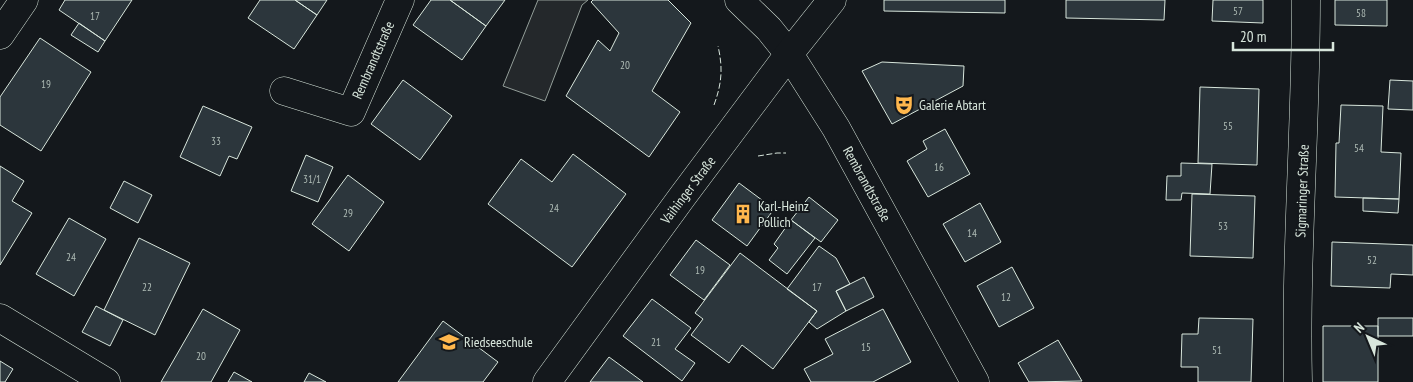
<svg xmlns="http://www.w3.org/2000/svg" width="1413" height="382" font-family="'PT Sans Narrow',sans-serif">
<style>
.parking{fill:#24282b;stroke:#939e99}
.building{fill:#2c363c;stroke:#d8e6dc}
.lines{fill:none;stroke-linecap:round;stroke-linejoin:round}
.minor-casing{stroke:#d8e6dc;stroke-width:29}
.tertiary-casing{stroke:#d8e6dc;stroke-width:29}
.secondary-casing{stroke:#d8e6dc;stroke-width:29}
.minor{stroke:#14181c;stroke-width:28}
.tertiary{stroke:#14181c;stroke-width:28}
.secondary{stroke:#14181c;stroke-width:28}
.fence{stroke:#d8e6dc;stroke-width:1;stroke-dasharray:6 2.5;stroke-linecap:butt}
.labels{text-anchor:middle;stroke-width:4;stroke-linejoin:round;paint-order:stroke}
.number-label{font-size:11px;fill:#adbab4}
.street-label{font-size:14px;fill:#d8e6dc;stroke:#14181c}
.poi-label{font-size:14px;fill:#d8e6dc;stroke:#14181c;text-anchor:start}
</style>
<rect width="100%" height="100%" fill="#14181c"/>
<!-- parking -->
<path class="parking" d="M 538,0 L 588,0 L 582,5 L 545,101 L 503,86 Z"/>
<!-- building -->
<path class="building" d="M 65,0 L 132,0 L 105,41 L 59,10 Z
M 260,0 L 295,0 L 317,15 L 294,49 L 248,18 Z
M 295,0 L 327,0 L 317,15 Z
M 431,0 L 450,0 L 486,26 L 462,60 L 413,25 Z
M 450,0 L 505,0 L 486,26 Z
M 593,0 L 668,0 L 691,23 L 652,91 L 680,112 L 649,157 L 566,96 L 598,40 L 610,51 L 619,33 L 591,2 Z
M 884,0 L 1005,0 L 1005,13 L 884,11 Z
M 1066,0 L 1165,0 L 1164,20 L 1066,18 Z
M 1213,0 L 1263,0 L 1263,23 L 1212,21 Z
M 1335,0 L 1387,0 L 1387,26 L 1335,25 Z
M 79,23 L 105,41 L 98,52 L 71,35 Z
M 40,38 L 91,72 L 41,151 L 0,125 L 0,97 Z
M 882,62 L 964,66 L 963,86 L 892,124 L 862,71 Z
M 403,80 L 452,116 L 420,160 L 371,124 Z
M 1390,80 L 1413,81 L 1413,110 L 1388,109 Z
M 1200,87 L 1259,89 L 1257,165 L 1198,163 Z
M 1341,105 L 1383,106 L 1381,152 L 1401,153 L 1399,199 L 1335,197 L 1336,143 L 1339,143 Z
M 203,106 L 252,127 L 237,159 L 229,156 L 220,176 L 180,157 Z
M 945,129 L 970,174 L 928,197 L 907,161 L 927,149 L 923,141 Z
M 573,154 L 626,194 L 572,267 L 488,204 L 521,159 L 552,182 Z
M 306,155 L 333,167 L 318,202 L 291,191 Z
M 1181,163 L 1212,164 L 1210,194 L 1182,193 L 1181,200 L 1166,200 L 1167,176 L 1181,176 Z
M 0,166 L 24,181 L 12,201 L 32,213 L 0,265 Z
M 348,175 L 384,202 L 349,251 L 312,224 Z
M 124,181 L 152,195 L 138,223 L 110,208 Z
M 739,183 L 774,209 L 747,246 L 712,220 Z
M 1192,194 L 1255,196 L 1253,258 L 1190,256 Z
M 809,197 L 838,220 L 821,242 L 791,220 Z
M 1363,198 L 1399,199 L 1398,213 L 1363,211 Z
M 980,203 L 1001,242 L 965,262 L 943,224 Z
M 69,218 L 106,239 L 74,296 L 36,274 Z
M 791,220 L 815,238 L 787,274 L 769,260 L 778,248 L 774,244 Z
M 139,238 L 190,263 L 155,335 L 104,310 Z
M 696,240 L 730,265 L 704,300 L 670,275 Z
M 1332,242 L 1413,245 L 1413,275 L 1391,274 L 1390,288 L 1331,286 Z
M 819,246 L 836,258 L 850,284 L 836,291 L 846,311 L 817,329 L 809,322 L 817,311 L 787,289 Z
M 740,253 L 817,311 L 773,369 L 742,345 L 729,363 L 691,335 L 703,319 L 695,313 Z
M 1012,267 L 1034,308 L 999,327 L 977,286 Z
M 864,277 L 874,297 L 846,311 L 836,291 Z
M 652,299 L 691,328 L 675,349 L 695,363 L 682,381 L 623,336 Z
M 96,306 L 123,320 L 110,346 L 82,332 Z
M 203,309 L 240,330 L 211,382 L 161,382 Z
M 883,309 L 911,362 L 873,382 L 811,382 L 804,369 L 833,354 L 825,339 Z
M 1199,318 L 1253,319 L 1251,382 L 1198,382 L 1198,367 L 1181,367 L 1182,334 L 1198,334 Z
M 1378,318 L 1413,318 L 1413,336 L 1378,336 Z
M 443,321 L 498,362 L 483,382 L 398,382 Z
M 1323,326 L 1378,326 L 1378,382 L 1323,382 Z
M 1058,340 L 1082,381 L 1029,382 L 1018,363 Z
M 609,357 L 643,382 L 590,382 Z
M 0,361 L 13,369 L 5,382 L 0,382 Z
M 234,372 L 252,382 L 228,382 Z
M 309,373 L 326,382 L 304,382 Z"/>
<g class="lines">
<defs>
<path id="minor" d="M 0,35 L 24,0
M 284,91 L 351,112 L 400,0
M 0,318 L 106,382
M 1298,382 C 1295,255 1306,127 1306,0"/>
<path id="tertiary" d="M 739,0 L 769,29 L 789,54"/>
<path id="secondary" d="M 789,54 L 836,128 L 975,382
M 547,382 L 682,197 L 789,54 L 832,0"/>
</defs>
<!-- minor casing -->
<use href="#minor" class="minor-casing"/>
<!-- tertiary casing -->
<use href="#tertiary" class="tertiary-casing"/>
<!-- secondary casing -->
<use href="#secondary" class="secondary-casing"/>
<!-- minor -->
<use href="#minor" class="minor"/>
<!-- tertiary -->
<use href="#tertiary" class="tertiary"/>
<!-- secondary -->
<use href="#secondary" class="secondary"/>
<!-- fence -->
<path class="fence" d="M 714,105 C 722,83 723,68 718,46
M 758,156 L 777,153 L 786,153"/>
</g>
<!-- icons -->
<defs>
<symbol id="theatre-bare" viewBox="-9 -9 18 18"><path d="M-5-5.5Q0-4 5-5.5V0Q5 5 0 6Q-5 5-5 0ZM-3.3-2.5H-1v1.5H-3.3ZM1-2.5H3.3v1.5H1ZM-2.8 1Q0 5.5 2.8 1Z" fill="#ffb74d" stroke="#14181c" stroke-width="2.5" paint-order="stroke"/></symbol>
<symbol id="building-bare" viewBox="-9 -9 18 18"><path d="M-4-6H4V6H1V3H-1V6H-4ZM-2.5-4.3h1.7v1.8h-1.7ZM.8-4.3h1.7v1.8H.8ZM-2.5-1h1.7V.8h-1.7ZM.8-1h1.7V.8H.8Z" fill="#ffb74d" stroke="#14181c" stroke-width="2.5" paint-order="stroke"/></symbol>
<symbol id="school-bare" viewBox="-9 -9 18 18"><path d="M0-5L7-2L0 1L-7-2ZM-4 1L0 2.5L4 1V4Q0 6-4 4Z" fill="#ffb74d" stroke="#14181c" stroke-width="2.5" paint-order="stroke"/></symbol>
</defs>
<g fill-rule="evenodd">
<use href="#theatre-bare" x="890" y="91" width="28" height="28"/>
<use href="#building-bare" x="729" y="200" width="28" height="28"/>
<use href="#school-bare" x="435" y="328" width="28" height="28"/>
</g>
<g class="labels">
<!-- number labels -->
<g class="number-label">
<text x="1238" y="15">57</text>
<text x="1361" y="17">58</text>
<text x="95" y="20">17</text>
<text x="625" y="69">20</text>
<text x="46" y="88">19</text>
<text x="1228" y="130">55</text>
<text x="216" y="145">33</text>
<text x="1359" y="152">54</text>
<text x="939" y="171">16</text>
<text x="312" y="183">31/1</text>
<text x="554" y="212">24</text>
<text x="348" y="217">29</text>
<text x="1223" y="230">53</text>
<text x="972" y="237">14</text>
<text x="71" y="261">24</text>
<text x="1372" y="264">52</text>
<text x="700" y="274">19</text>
<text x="147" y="291">22</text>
<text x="817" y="291">17</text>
<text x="1006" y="301">12</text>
<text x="656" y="346">21</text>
<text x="866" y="351">15</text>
<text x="1217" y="354">51</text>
<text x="201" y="360">20</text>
</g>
<!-- street labels -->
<g class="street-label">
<text transform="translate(373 60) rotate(-66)" y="5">Rembrandtstraße</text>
<text transform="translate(867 184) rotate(61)" y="5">Rembrandtstraße</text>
<text transform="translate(688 190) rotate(-53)" y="5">Vaihinger Straße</text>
<text transform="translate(1302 191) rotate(-88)" y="5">Sigmaringer Straße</text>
</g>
<!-- poi labels -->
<g class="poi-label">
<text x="919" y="110">Galerie Abtart</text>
<text x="758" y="211">Karl-Heinz<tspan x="758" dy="16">Pollich</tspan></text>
<text x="464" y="347">Riedseeschule</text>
</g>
</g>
<!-- north arrow -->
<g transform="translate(1368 337) rotate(316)" stroke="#14181c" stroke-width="4" paint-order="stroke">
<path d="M0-4L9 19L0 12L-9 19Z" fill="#d8e6dc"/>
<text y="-8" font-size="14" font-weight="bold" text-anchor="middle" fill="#d8e6dc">N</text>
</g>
<!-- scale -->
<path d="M1233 42v8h100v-8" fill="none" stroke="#d8e6dc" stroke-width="2.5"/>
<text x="1240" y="42" font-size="15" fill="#d8e6dc" stroke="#14181c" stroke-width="4" paint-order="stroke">20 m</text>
</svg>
